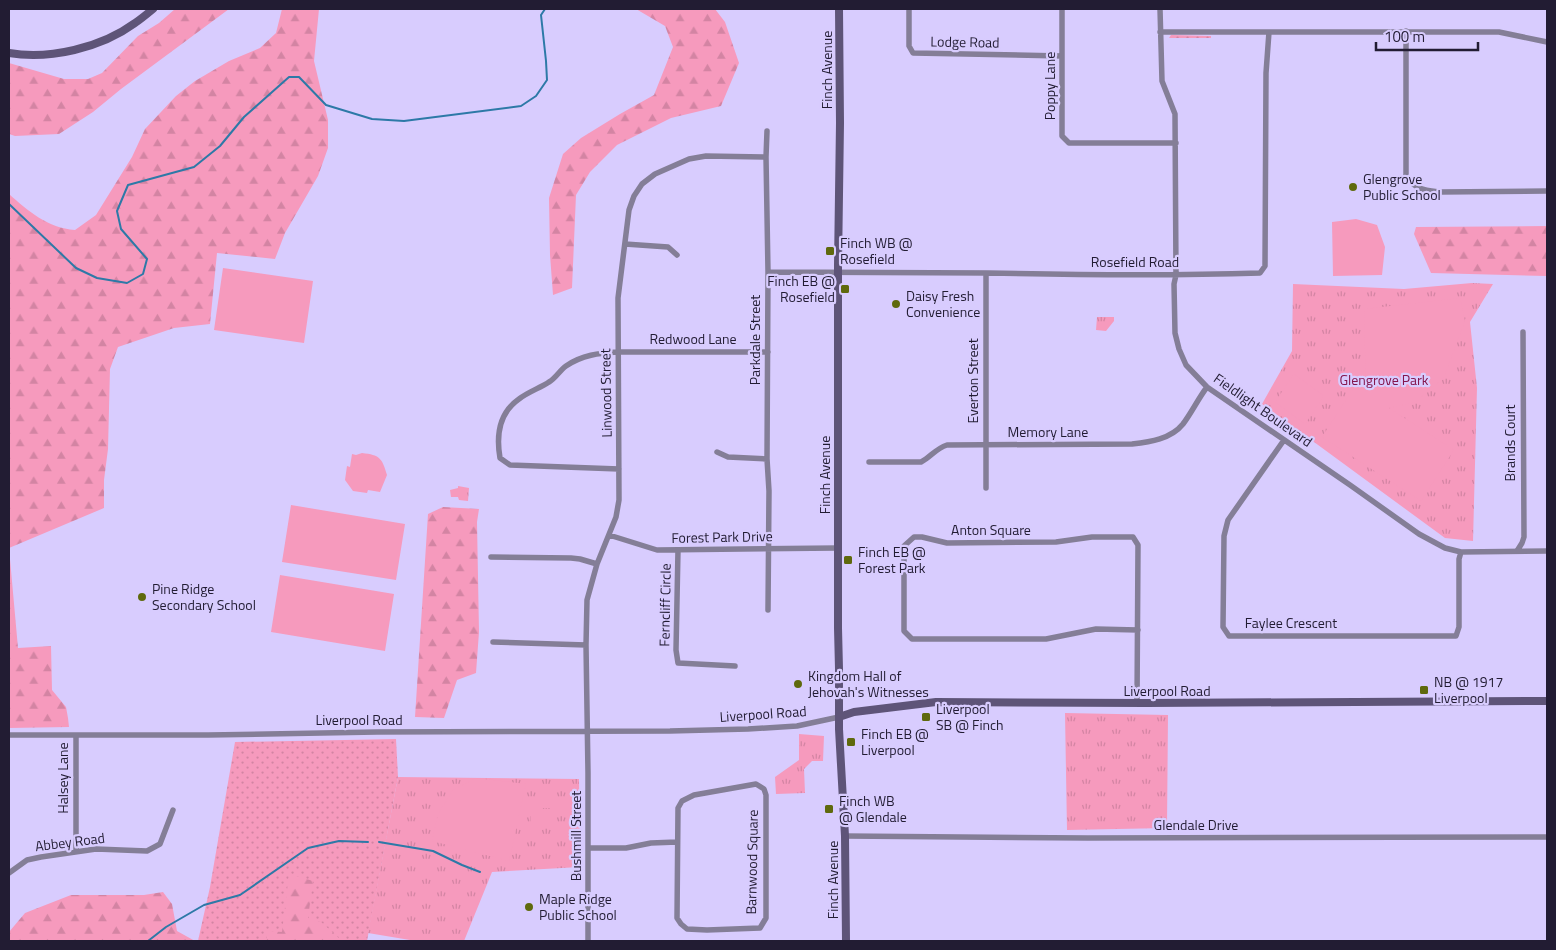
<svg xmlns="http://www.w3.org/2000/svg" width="1556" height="950" font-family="'Titillium Web',sans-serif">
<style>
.grass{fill:url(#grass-dots)}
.forest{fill:url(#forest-firs)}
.park{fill:url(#park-tufts)}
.garden{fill:#f69abd}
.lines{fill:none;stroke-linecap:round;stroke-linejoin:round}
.stream{stroke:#2d79a7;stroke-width:2}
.street{stroke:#847e97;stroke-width:5.5}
.secondary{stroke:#5e5478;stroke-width:8}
.poi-dot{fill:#5f690d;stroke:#d8ccfe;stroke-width:2}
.labels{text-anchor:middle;stroke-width:4.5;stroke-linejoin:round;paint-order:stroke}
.street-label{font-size:14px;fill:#221c33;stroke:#d8ccfe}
.poi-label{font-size:14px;fill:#221c33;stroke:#d8ccfe;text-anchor:start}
.park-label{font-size:14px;fill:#84154d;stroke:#d8ccfe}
</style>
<defs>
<pattern id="grass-dots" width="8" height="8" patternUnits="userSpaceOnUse" patternTransform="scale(1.25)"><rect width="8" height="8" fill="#f69abd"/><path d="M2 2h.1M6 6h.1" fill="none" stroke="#d384a3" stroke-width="1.8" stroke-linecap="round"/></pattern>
<pattern id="forest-firs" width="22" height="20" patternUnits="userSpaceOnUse" patternTransform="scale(1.25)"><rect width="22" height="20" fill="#f69abd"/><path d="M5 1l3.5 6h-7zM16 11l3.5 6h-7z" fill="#d384a3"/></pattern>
<pattern id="park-tufts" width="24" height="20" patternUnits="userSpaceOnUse" patternTransform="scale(1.25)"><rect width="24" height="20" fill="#f69abd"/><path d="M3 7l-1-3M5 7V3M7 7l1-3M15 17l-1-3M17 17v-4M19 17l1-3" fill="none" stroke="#d384a3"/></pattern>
</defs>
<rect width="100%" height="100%" fill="#d8ccfe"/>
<!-- grass -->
<path class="grass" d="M 1171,35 L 1211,36 L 1211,38 L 1169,38 Z
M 396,739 L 398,777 L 367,941 L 198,941 L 210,887 L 235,742 Z"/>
<!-- forest -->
<path class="forest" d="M 175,9 L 229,9 L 121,89 L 93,112 L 59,134 L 15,136 L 9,134 L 9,63 L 64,79 L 88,79 L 102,73 L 138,36 L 159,23 Z
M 282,9 L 319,9 L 314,61 L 328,120 L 328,148 L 318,176 L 285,233 L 275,259 L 217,253 L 210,324 L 174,328 L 118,347 L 110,369 L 108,449 L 104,480 L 104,508 L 9,548 L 18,648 L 51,646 L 52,690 L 66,707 L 68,718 L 69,727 L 9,728 L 9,194 C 28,211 48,228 75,230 L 96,215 L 132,157 L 145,129 L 176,96 L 195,81 L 229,61 L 260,48 L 276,33 Z
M 636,9 L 715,9 L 725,22 L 739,63 L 721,106 L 671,118 L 617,145 L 590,172 L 576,195 L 572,288 L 553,295 L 550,255 L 549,198 L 563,154 L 581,138 L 620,114 L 654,95 L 673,47 L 665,26 Z
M 1547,226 L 1547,276 L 1431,273 L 1414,234 L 1416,227 Z
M 443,507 L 479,509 L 477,522 L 479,632 L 476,673 L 457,680 L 444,718 L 415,717 L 428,514 Z
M 289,874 L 313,881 L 308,918 L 321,922 L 342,941 L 266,941 L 268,931 L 282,932 Z
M 163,892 L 172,904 L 177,931 L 195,941 L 9,941 L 9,932 L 25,913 L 71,895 L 144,895 Z"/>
<!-- park -->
<path class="park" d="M 1472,283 L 1493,284 L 1470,322 L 1477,388 L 1473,541 L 1445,538 L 1262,404 L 1292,351 L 1293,284 L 1404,289 Z
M 1097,317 L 1114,317 L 1114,321 L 1106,331 L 1096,330 Z
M 458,486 L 469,488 L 468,501 L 459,500 L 458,497 L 451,497 L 450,490 L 458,488 Z
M 1065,713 L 1168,715 L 1167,828 L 1067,830 Z
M 799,734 L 824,736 L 823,761 L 812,761 L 804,769 L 805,793 L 776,794 L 775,777 L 799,760 Z
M 398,777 L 579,779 L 580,867 L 492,872 L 464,941 L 416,941 L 368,933 Z"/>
<!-- garden -->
<path class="garden" d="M 1356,219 L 1377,225 L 1385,247 L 1382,275 L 1333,276 L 1332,222 Z
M 223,268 L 313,281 L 304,343 L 214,330 Z
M 1460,298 L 1465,321 L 1444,377 L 1416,402 L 1389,408 L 1454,450 L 1421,501 L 1322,437 L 1355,386 L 1366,392 L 1364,309 Z
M 1294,374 L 1324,396 L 1305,424 L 1275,402 Z
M 362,453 C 380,455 382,458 387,475 L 380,492 L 368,490 L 367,493 L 353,491 L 345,480 L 347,466 L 350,467 L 352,454 L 356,455 Z
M 291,505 L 405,524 L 396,580 L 282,562 Z
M 280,575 L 394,594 L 385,651 L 271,632 Z
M 476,778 L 526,784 L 509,861 L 432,841 L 438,814 L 453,790 Z
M 531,797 L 556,797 L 556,808 L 531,808 Z
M 531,812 L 556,812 L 556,823 L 531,823 Z"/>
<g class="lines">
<!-- stream -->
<path class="stream" d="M 9,204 L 76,268 L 97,278 L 127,283 L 143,274 L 147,259 L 121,229 L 117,211 L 128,185 L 194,167 L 220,146 L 244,117 L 289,77 L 299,77 L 326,105 L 372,119 L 404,121 L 521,106 L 536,96 L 547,80 L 546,61 L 541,15 L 545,9
M 379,842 L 433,851 L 462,865 L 480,872
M 148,941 L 166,927 L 204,905 L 240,895 L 308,848 L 339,841 L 368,842"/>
<!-- street -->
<path class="street" d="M 909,9 L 909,46 L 913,53 L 1062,56
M 1062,9 L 1062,136 L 1069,143 L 1176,143
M 1160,9 L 1162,81 L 1175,114 L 1176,275 L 1174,284 L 1175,333 L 1179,349 L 1186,365 L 1207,387 L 1350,485 L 1419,534 L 1445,548 L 1461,552 L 1547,551
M 1406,31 L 1406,177 C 1417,190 1423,190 1440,192 L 1547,191
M 1160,32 L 1499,32 L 1547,42
M 767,131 L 766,157 L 768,272 L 767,459 L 769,491 L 768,610
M 625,244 L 668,247 L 677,255
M 768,272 C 841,273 915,272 988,273 C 1079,275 1169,276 1260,273 L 1265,266 L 1266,73 L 1269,32
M 986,273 L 986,488
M 1284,440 L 1228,520 L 1224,536 L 1223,627 L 1229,636 L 1456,636 L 1459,627 L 1459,559 L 1461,552
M 717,452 L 728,457 L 767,459
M 869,462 L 921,462 C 931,457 935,449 947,445 L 1132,444 C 1150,442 1171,439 1183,424 C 1192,412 1198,399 1207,387
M 619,469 L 510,465 L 500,458 C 496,435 499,413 519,399 C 528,392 540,388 549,382 C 556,378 560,370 566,366 C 582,355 599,353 618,352 L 768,352
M 609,535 L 657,550 L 837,548
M 678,550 L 676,650 L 678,663 L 735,666
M 1517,551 L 1522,543 L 1524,537 L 1523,332
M 491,557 L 571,558 L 580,559 L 597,564
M 493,642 L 586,645
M 1137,703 L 1138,545 L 1133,537 L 1092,537 L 1056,542 L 947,543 L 922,537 L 914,537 L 904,546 L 904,631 L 912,639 L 1046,639 L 1096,629 L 1138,630
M 9,735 L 208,735 L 377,732 L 670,731 L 748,729 L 797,726 L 839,717
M 76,735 L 76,852
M 756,784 L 764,789 L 766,795 L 766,918 L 760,928 L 707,930 L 687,929 L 681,924 L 677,918 L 678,808 L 682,801 L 694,795 Z
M 845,836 L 1088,838 L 1547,837
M 588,848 L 626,848 L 651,843 L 677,842
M 9,873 L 27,860 L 41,857 L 96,849 L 147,851 L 160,844 L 173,810
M 588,941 L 588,773 L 586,645 L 587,600 L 597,564 L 616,517 L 619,500 L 618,298 L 629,210 L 634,196 L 642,184 L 655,174 L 689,159 L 706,156 L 766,157"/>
<!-- secondary -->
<path class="secondary" d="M 839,9 L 840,123 L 838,265 L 838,628 L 839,669 L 839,729 L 845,836 L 846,941
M 9,53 C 49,60 101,48 135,23 C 141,19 147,14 153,9
M 839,717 L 854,712 L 936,702 L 1146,703 L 1547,701"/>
</g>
<!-- markers -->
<g class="poi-dot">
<circle cx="1353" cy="187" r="5"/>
<rect x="825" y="246" width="10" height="10" rx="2.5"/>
<rect x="840" y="284" width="10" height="10" rx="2.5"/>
<circle cx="896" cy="304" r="5"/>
<rect x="843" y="555" width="10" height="10" rx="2.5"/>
<circle cx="142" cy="597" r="5"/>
<circle cx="798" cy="684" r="5"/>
<rect x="1419" y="685" width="10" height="10" rx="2.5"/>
<rect x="921" y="712" width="10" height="10" rx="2.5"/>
<rect x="846" y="737" width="10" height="10" rx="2.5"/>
<rect x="824" y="804" width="10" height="10" rx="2.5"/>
<circle cx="529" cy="907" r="5"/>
</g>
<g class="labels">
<!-- street labels -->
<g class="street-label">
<text transform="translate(965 42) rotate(1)" y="5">Lodge Road</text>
<text transform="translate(827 70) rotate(-90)" y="5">Finch Avenue</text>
<text transform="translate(1050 86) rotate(-90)" y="5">Poppy Lane</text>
<text x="1135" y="267">Rosefield Road</text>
<text x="693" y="344">Redwood Lane</text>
<text transform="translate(755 340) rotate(-90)" y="5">Parkdale Street</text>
<text transform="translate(973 381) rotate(-90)" y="5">Everton Street</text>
<text transform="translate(606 393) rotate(-91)" y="5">Linwood Street</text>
<text transform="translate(1263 410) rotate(35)" y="5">Fieldlight Boulevard</text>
<text x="1048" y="437">Memory Lane</text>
<text transform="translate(1510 443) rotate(-90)" y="5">Brands Court</text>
<text transform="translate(825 475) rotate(-90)" y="5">Finch Avenue</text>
<text x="991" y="535">Anton Square</text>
<text transform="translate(722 537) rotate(-1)" y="5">Forest Park Drive</text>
<text transform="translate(665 605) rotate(-89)" y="5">Ferncliff Circle</text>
<text x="1291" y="628">Faylee Crescent</text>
<text x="1167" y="696">Liverpool Road</text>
<text transform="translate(763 714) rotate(-4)" y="5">Liverpool Road</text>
<text x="359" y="725">Liverpool Road</text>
<text transform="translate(63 778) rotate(-90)" y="5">Halsey Lane</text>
<text x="1196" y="830">Glendale Drive</text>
<text transform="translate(576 836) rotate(-90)" y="5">Bushmill Street</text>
<text transform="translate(70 842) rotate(-7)" y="5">Abbey Road</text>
<text transform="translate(752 862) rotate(-89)" y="5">Barnwood Square</text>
<text transform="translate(833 880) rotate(-90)" y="5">Finch Avenue</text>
</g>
<!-- poi labels -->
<g class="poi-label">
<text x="1363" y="184">Glengrove<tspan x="1363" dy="16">Public School</tspan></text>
<text x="840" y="248">Finch WB @<tspan x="840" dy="16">Rosefield</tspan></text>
<text x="835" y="286" text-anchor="end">Finch EB @<tspan x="835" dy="16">Rosefield</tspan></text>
<text x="906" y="301">Daisy Fresh<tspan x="906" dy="16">Convenience</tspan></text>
<text x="858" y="557">Finch EB @<tspan x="858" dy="16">Forest Park</tspan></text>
<text x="152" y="594">Pine Ridge<tspan x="152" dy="16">Secondary School</tspan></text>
<text x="808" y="681">Kingdom Hall of<tspan x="808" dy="16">Jehovah's Witnesses</tspan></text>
<text x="1434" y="687">NB @ 1917<tspan x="1434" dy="16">Liverpool</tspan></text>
<text x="936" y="714">Liverpool<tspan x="936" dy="16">SB @ Finch</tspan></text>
<text x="861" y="739">Finch EB @<tspan x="861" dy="16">Liverpool</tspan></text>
<text x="839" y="806">Finch WB<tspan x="839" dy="16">@ Glendale</tspan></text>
<text x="539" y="904">Maple Ridge<tspan x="539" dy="16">Public School</tspan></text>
</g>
<!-- park labels -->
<g class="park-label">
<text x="1384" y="385">Glengrove Park</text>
</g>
</g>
<!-- border -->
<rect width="1556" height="950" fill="none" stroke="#221c33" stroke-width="20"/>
<!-- scale -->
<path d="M1376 42v8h102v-8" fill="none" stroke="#221c33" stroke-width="2.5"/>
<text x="1384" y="42" font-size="15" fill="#221c33" stroke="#d8ccfe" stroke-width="4" paint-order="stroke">100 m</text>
</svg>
